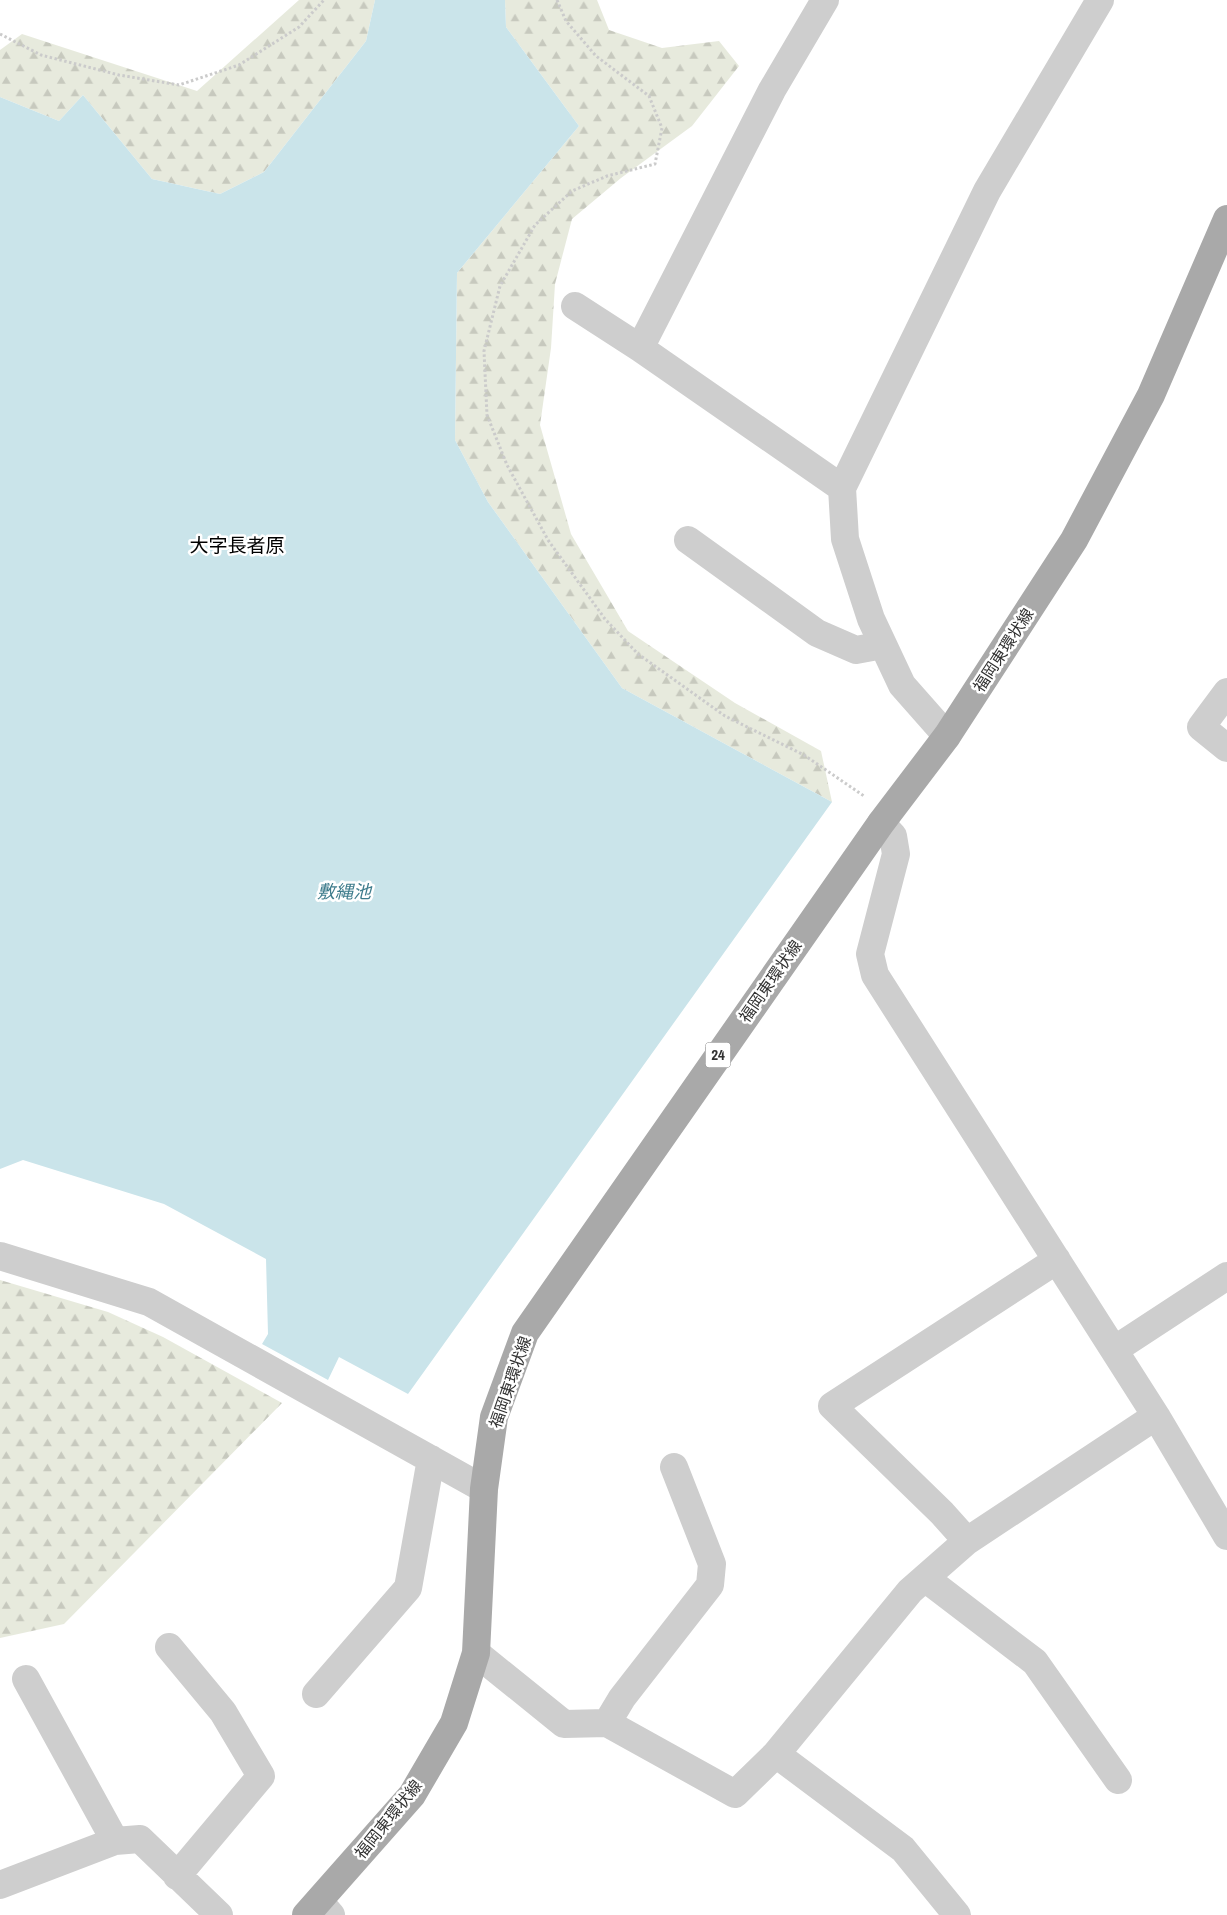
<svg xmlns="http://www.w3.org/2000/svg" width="1227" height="1915" font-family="'Archivo Narrow','Noto Sans JP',sans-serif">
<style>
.forest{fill:url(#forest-firs)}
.water{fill:#cae4ea}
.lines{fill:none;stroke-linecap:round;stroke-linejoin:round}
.path{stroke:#cbcbcb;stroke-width:3;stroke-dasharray:2.5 2.5;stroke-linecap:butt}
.minor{stroke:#cecece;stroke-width:28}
.major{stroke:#a9a9a9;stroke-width:28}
.labels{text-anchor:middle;stroke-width:5;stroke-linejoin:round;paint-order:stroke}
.shield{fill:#fff;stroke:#6f6f6f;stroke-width:1}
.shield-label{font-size:15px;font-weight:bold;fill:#313131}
.street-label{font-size:16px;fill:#313131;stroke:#fff}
.water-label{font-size:18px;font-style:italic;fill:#3e7c8c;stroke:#fff}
.quarter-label{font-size:19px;fill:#000;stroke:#fff}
</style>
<defs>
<pattern id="forest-firs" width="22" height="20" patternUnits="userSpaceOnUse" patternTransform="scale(1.25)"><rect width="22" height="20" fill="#e7eadd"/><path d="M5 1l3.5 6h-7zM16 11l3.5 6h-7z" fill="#c7c9be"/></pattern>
</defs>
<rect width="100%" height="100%" fill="#fff"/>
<!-- forest -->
<path class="forest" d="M 299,0 L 375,0 L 366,41 L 264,172 L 220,194 L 152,179 L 83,95 L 59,121 L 0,97 L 0,50 L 22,34 L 197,91 Z
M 505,0 L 597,0 L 609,30 L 662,48 L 719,41 L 739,66 L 692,126 L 621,178 L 572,219 L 555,284 L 551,348 L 540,425 L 571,534 L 628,631 L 735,703 L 821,751 L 832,802 L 622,688 L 488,502 L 455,440 L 457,273 L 579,126 L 506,27 Z
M 0,1280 L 108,1312 L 163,1337 L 282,1403 L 64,1624 L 0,1638 Z"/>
<!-- water -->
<path class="water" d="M 375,0 L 505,0 L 506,27 L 579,126 L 457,273 L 455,440 L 488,502 L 622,688 L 832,802 L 408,1394 L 339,1357 L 328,1380 L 262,1344 L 268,1334 L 266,1259 L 164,1204 L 23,1160 L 0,1169 L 0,97 L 59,121 L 83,95 L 152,179 L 220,194 L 264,172 L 366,41 Z"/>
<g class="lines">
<!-- path -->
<path class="path" d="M 557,0 L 566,21 L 596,56 L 649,96 L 662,128 L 655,164 L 607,176 L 572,191 L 535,225 L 500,286 L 484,351 L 487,415 L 507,465 L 548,540 L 605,619 L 638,654 L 725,716 L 804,755 L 864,796
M 0,34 L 41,55 L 119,75 L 179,85 L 239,65 L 299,27 L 324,0"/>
<!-- minor -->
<path class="minor" d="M 825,0 L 772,90 L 640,348 L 842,488
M 575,306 L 640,348
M 688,540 L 817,633 L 856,650 L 883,645
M 1227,692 L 1201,727 L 1227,748
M 947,736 L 902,685 L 871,619 L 845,539 L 842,488 L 987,191 L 1100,0
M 881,823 L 893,836 L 896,854 L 870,954 L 875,975 L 1156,1416 L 1227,1536
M 0,1256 L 149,1302 L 484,1489
M 1114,1350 L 1227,1276
M 967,1541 L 942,1513 L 832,1406 L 1057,1260
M 925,1578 L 1035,1662 L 1118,1780
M 169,1647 L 223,1712 L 261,1776 L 177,1876
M 476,1653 L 564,1724 L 607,1723 L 735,1794 L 776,1754 L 910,1591 L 967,1541 L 1156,1416
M 26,1679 L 115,1841
M 316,1694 L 408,1588 L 431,1459
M 607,1723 L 622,1698 L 710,1585 L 712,1564 L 674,1467
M 776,1754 L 903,1849 L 957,1915
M 0,1885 L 115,1841 L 140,1839 L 219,1915
M 319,1901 L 331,1915"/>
<!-- major -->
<path class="major" d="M 306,1915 L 412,1795 L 454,1723 L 476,1653 L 484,1489 L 494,1417 L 525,1333 L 881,823 L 947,736 L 1074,540 L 1151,395 L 1227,219"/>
</g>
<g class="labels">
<!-- shield labels -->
<rect class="shield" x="705.5" y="1042.5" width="25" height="25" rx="4"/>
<g class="shield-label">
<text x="718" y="1060">24</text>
</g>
<!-- street labels -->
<g class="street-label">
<text transform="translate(1003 650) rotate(-57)" y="6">福岡東環状線</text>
<text transform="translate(770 981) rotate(-55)" y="6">福岡東環状線</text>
<text transform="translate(510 1382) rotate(-71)" y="6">福岡東環状線</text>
<text transform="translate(388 1819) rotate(-51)" y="6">福岡東環状線</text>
</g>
<!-- water labels -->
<g class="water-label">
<text x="344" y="898">敷縄池</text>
</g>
<!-- quarter labels -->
<g class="quarter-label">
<text x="237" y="552">大字長者原</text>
</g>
</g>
</svg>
